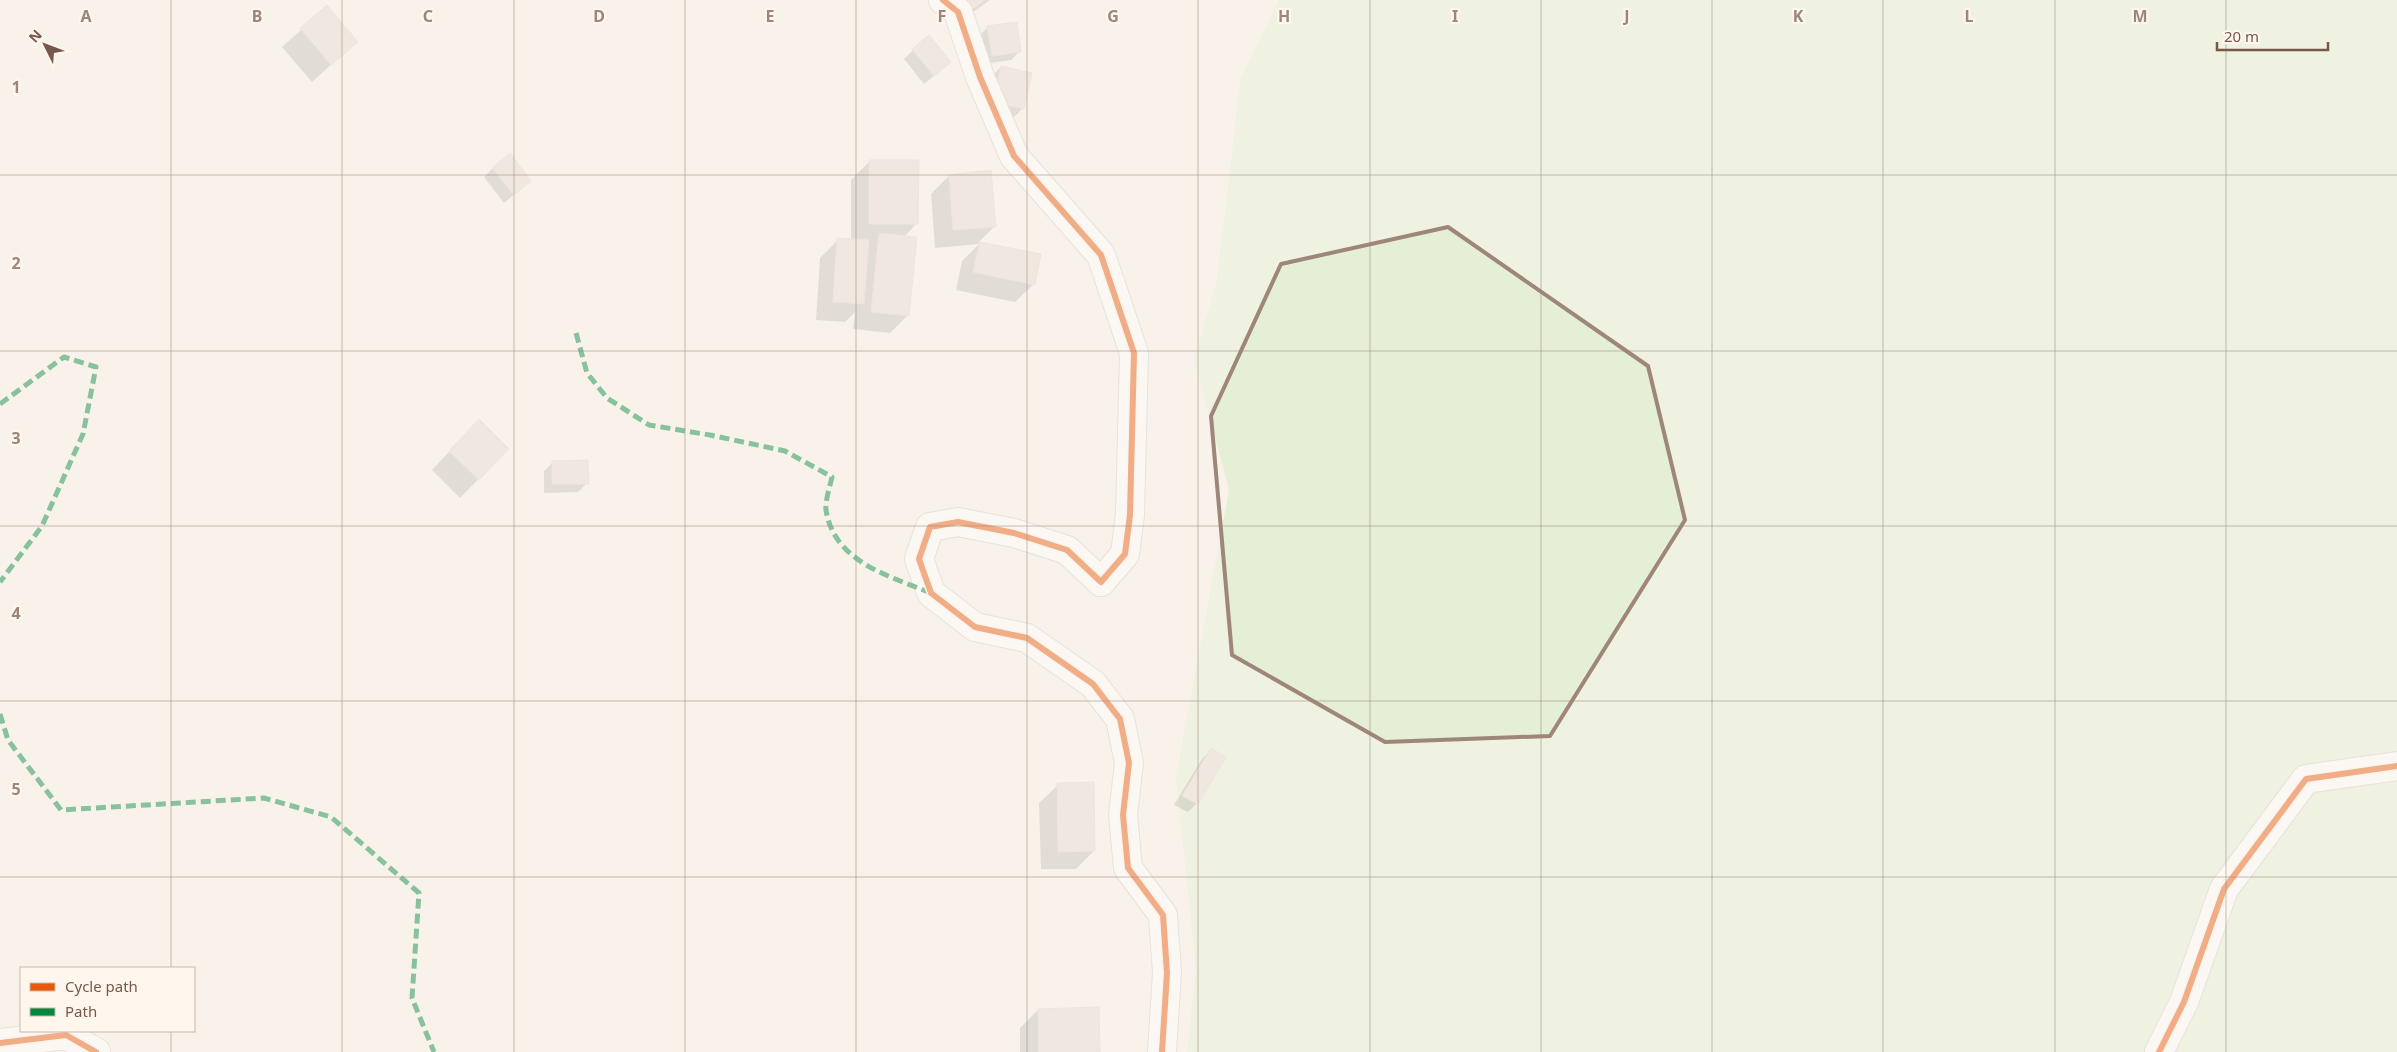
<svg xmlns="http://www.w3.org/2000/svg" width="2397" height="1052" font-family="'Noto Sans',sans-serif">
<style>
.green{fill:#e5efd5}
.shadow{fill:#0003}
.building{fill:#e5dad2;stroke:#e1d5cd}
.lines{fill:none;stroke-linecap:round;stroke-linejoin:round}
.minor-casing{stroke:#d6cec8;stroke-width:30}
.minor{stroke:#fefdfc;stroke-width:28}
.quiet{stroke:#00873e;stroke-width:5;stroke-dasharray:10 5;stroke-linecap:butt}
.cycleway-casing{stroke:#fff7ed;stroke-width:9}
.cycleway{stroke:#e8590c;stroke-width:6}
.marked{fill:none;stroke:#9e8679;stroke-width:4;stroke-linejoin:round}
.grid{fill:none;stroke:#9e8679;stroke-width:1;stroke-opacity:0.55}
.grid-label{font-size:16px;text-anchor:middle;font-weight:bold;fill:#9e8679;stroke:#fff7ed;stroke-width:4.5;stroke-linejoin:round;paint-order:stroke}
</style>
<rect width="100%" height="100%" fill="#f8f2eb"/>
<!-- green -->
<path class="green" d="M 1279,0 L 2397,0 L 2397,1052 L 1187,1052 L 1196,969 L 1176,777 L 1229,490 L 1194,359 L 1217,281 L 1241,77 Z"/>
<!-- shadow -->
<path class="shadow" d="M 934,0 L 990,0 L 952,27 Z
M 327,7 L 356,42 L 312,82 L 282,47 Z
M 988,27 L 1020,51 L 1011,60 L 983,64 L 979,36 Z
M 913,50 L 940,71 L 924,84 L 904,59 Z
M 1001,67 L 1023,108 L 1014,117 L 984,111 L 992,76 Z
M 869,162 L 917,223 L 904,237 L 908,315 L 890,333 L 853,329 L 855,312 L 845,322 L 816,320 L 820,258 L 838,240 L 851,241 L 851,180 Z
M 493,168 L 530,181 L 504,203 L 484,177 Z
M 949,176 L 995,226 L 978,243 L 1039,255 L 1034,284 L 1015,302 L 956,290 L 962,261 L 979,244 L 935,248 L 931,194 Z
M 461,439 L 508,449 L 460,498 L 432,470 Z
M 553,462 L 587,483 L 578,492 L 544,493 L 544,471 Z
M 1211,750 L 1224,758 L 1197,803 L 1188,812 L 1174,805 L 1202,759 Z
M 1058,785 L 1094,851 L 1076,869 L 1041,869 L 1039,803 Z
M 1038,1010 L 1099,1052 L 1020,1052 L 1020,1028 Z"/>
<!-- building -->
<path class="building" d="M 964,0 L 985,0 L 971,10 Z
M 327,5 L 358,42 L 331,65 L 300,28 Z
M 1017,22 L 1021,52 L 992,56 L 987,26 Z
M 929,35 L 951,62 L 934,76 L 912,49 Z
M 1001,66 L 1032,73 L 1024,109 L 992,102 Z
M 510,153 L 531,181 L 514,195 L 492,168 Z
M 869,160 L 919,160 L 918,224 L 869,224 Z
M 991,170 L 996,227 L 953,230 L 949,175 Z
M 879,233 L 917,237 L 909,316 L 871,312 Z
M 837,238 L 869,240 L 864,304 L 833,302 Z
M 980,242 L 1041,254 L 1035,285 L 973,272 Z
M 479,419 L 509,449 L 479,480 L 449,451 Z
M 588,460 L 589,484 L 552,484 L 552,461 Z
M 1211,748 L 1226,757 L 1198,804 L 1182,796 Z
M 1094,782 L 1095,851 L 1058,852 L 1057,783 Z
M 1099,1007 L 1100,1052 L 1038,1052 L 1038,1009 Z"/>
<g class="lines">
<defs>
<path id="minor" d="M 943,0 L 958,12 L 980,77 L 1014,156 L 1101,255 L 1134,353 L 1130,515 L 1125,554 L 1101,582 L 1067,550 L 1014,533 L 958,522 L 930,527 L 919,559 L 931,593 L 975,627 L 1027,638 L 1093,684 L 1120,719 L 1129,763 L 1123,815 L 1128,868 L 1163,915 L 1167,973 L 1162,1052
M 0,1043 L 66,1035 L 96,1052
M 2159,1052 L 2184,1002 L 2224,889 L 2306,779 L 2397,766"/>
</defs>
<!-- minor casing -->
<use href="#minor" class="minor-casing"/>
<!-- minor -->
<use href="#minor" class="minor"/>
<!-- quiet -->
<path class="quiet" d="M 576,333 L 587,373 L 607,398 L 649,425 L 710,435 L 785,451 L 832,477 C 830,486 825,501 826,510 C 834,562 889,576 931,593
M 0,404 L 64,357 L 96,367 L 83,434 L 42,526 L 0,582
M 0,714 L 8,740 L 61,810 L 264,798 L 331,817 L 419,893 L 412,998 L 434,1052"/>
<defs>
<path id="cycleway" d="M 943,0 L 958,12 L 980,77 L 1014,156 L 1101,255 L 1134,353 L 1130,515 L 1125,554 L 1101,582 L 1067,550 L 1014,533 L 958,522 L 930,527 L 919,559 L 931,593 L 975,627 L 1027,638 L 1093,684 L 1120,719 L 1129,763 L 1123,815 L 1128,868 L 1163,915 L 1167,973 L 1162,1052
M 0,1043 L 66,1035 L 96,1052
M 2159,1052 L 2184,1002 L 2224,889 L 2306,779 L 2397,766"/>
</defs>
<!-- cycleway casing -->
<use href="#cycleway" class="cycleway-casing"/>
<!-- cycleway -->
<use href="#cycleway" class="cycleway"/>
</g>
<!-- marked area -->
<path d="M0 0H2397V1052H0ZM 1448,227 L 1648,366 L 1685,520 L 1550,736 L 1385,742 L 1232,655 L 1211,416 L 1281,264 Z" fill="#f8f2eb" fill-opacity=".55" fill-rule="evenodd"/>
<path class="marked" d="M 1448,227 L 1648,366 L 1685,520 L 1550,736 L 1385,742 L 1232,655 L 1211,416 L 1281,264 Z"/>
<!-- grid -->
<path class="grid" d="M 171,0 L 171,968M 342,0 L 342,1052M 514,0 L 514,1052M 685,0 L 685,1052M 856,0 L 856,1052M 1027,0 L 1027,1052M 1198,0 L 1198,1052M 1370,0 L 1370,1052M 1541,0 L 1541,1052M 1712,0 L 1712,1052M 1883,0 L 1883,1052M 2055,0 L 2055,1052M 2226,0 L 2226,1052M 0,175 L 2397,175M 0,351 L 2397,351M 0,526 L 2397,526M 0,701 L 2397,701M 0,877 L 2397,877M 171,1031 L 171,1052"/>
<g class="grid-label">
<text x="86" y="22">A</text>
<text x="257" y="22">B</text>
<text x="428" y="22">C</text>
<text x="599" y="22">D</text>
<text x="770" y="22">E</text>
<text x="942" y="22">F</text>
<text x="1113" y="22">G</text>
<text x="1284" y="22">H</text>
<text x="1455" y="22">I</text>
<text x="1627" y="22">J</text>
<text x="1798" y="22">K</text>
<text x="1969" y="22">L</text>
<text x="2140" y="22">M</text>
<text x="16" y="93">1</text>
<text x="16" y="269">2</text>
<text x="16" y="444">3</text>
<text x="16" y="619">4</text>
<text x="16" y="795">5</text>
</g>
<!-- legend -->
<rect x="20" y="967" width="175" height="65" fill="#fff7ed" stroke="#c9b7ab"/>
<rect x="30" y="983" width="25" height="8" fill="#e8590c" stroke="#c9b7ab"/>
<text x="65" y="992" font-size="15" fill="#785849">Cycle path</text>
<rect x="30" y="1008" width="25" height="8" fill="#00873e" stroke="#c9b7ab"/>
<text x="65" y="1017" font-size="15" fill="#785849">Path</text>
<!-- north arrow -->
<g transform="translate(45 45) rotate(312)" stroke="#fff7ed" stroke-width="4" paint-order="stroke">
<path d="M0-4L9 19L0 12L-9 19Z" fill="#785849"/>
<text y="-8" font-size="14" font-weight="bold" text-anchor="middle" fill="#785849">N</text>
</g>
<!-- scale -->
<path d="M2217 42v8h111v-8" fill="none" stroke="#785849" stroke-width="2.5"/>
<text x="2224" y="42" font-size="15" fill="#785849" stroke="#fff7ed" stroke-width="4" paint-order="stroke">20 m</text>
</svg>
